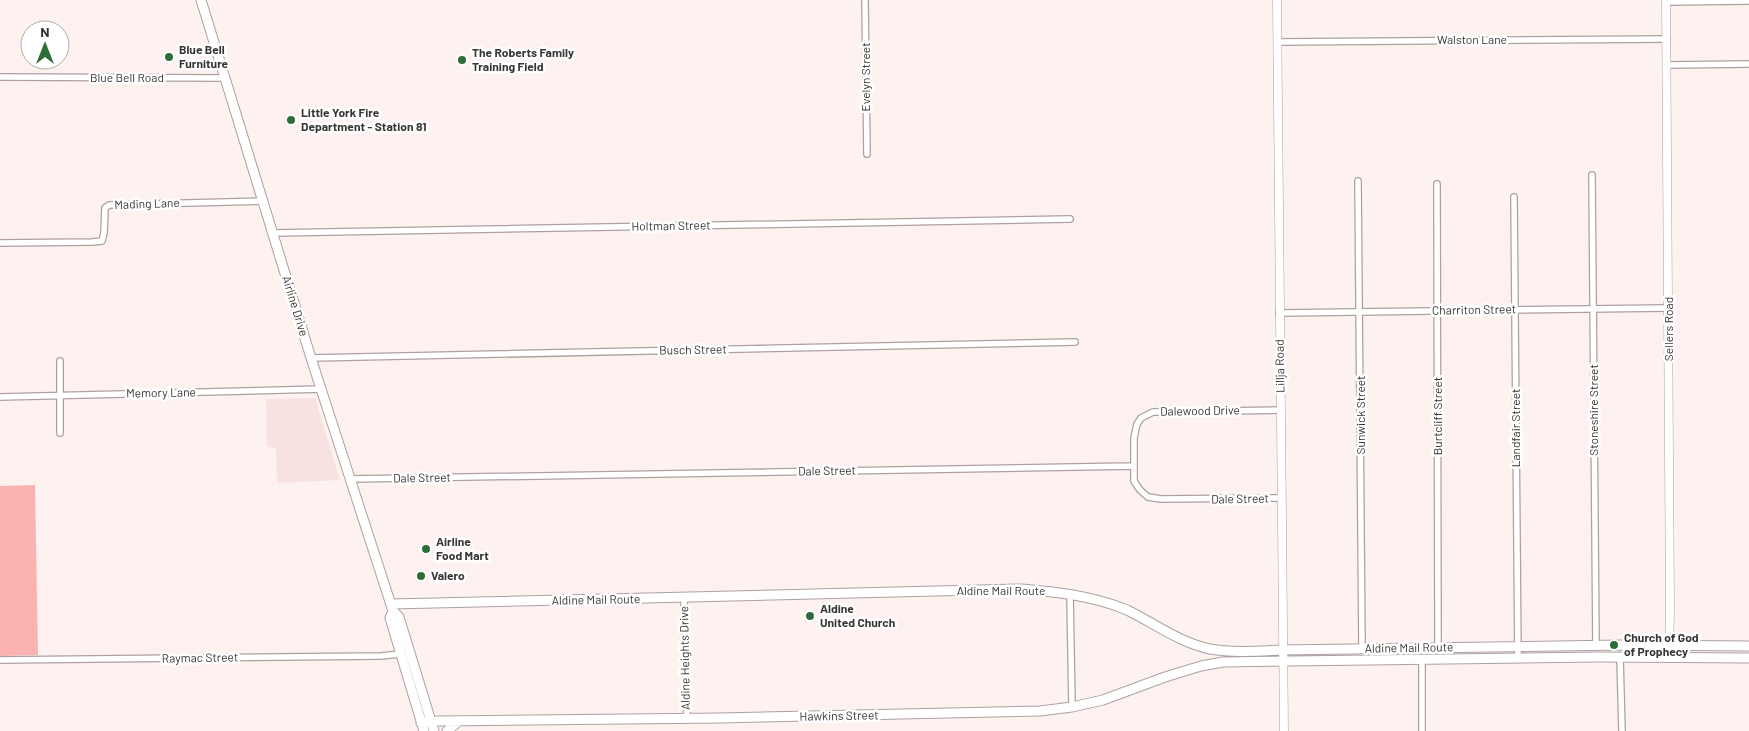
<svg xmlns="http://www.w3.org/2000/svg" width="1749" height="731" font-family="Barlow,sans-serif">
<style>
.built{fill:#f7e2e1}
.green{fill:#fbb2b0}
.lines{fill:none;stroke-linecap:round;stroke-linejoin:round}
.minor-casing{stroke:#ada1a0;stroke-width:8}
.tertiary-casing{stroke:#ada1a0;stroke-width:9}
.secondary-casing{stroke:#ada1a0;stroke-width:11}
.minor{stroke:#fff;stroke-width:5.5}
.tertiary{stroke:#fff;stroke-width:8}
.secondary{stroke:#fff;stroke-width:9}
.poi-dot{fill:#2c6e39;stroke:#fff;stroke-width:2}
.labels{text-anchor:middle;stroke-width:5;stroke-linejoin:round;paint-order:stroke}
.street-label{font-size:12px;fill:#3a3535;stroke:#fff}
.poi-label{font-size:12px;font-weight:bold;fill:#3a3535;stroke:#fff;text-anchor:start}
</style>
<rect width="100%" height="100%" fill="#fef2f1"/>
<!-- built -->
<path class="built" d="M 315,398 L 340,480 L 277,483 L 276,448 L 267,447 L 266,399 Z"/>
<!-- green -->
<path class="green" d="M 35,485 L 38,655 L 0,656 L 0,486 Z"/>
<g class="lines">
<defs>
<path id="minor" d="M 865,0 L 867,154
M 1666,2 L 1749,1
M 1277,42 L 1667,39
M 1667,65 L 1749,64
M 0,77 L 225,78
M 1592,175 L 1596,646
M 1358,181 L 1362,649
M 1437,184 L 1438,647
M 1514,197 L 1518,659
M 273,233 L 1070,219
M 0,243 L 92,242 L 102,241 L 104,233 L 105,208 L 109,205 L 264,201
M 1279,313 L 1668,308
M 311,358 L 1075,342
M 0,397 L 322,389
M 1281,410 L 1153,412 L 1141,418 L 1137,424 L 1134,438 L 1134,481 L 1140,490 L 1148,497 L 1161,499 L 1281,498
M 60,433 L 60,361
M 351,479 L 1133,466
M 1070,594 L 1072,707
M 684,598 L 687,718
M 1620,657 L 1622,731
M 1422,659 L 1422,731
M 0,660 L 381,656 L 400,654"/>
<path id="tertiary" d="M 1277,0 L 1284,731
M 1666,0 L 1670,608 L 1669,657"/>
<path id="secondary" d="M 201,0 L 311,358 L 393,611 L 399,617 L 434,731
M 391,604 L 1022,589 C 1057,592 1094,596 1127,610 C 1154,623 1180,643 1210,649 C 1234,653 1258,651 1282,650 L 1622,645 L 1749,646
M 393,611 L 390,618 L 424,731
M 421,723 L 438,721 L 721,718 L 1040,711 L 1072,707 L 1103,700 L 1165,677 L 1201,666 L 1223,662 L 1596,657 L 1749,658
M 447,731 L 459,721"/>
</defs>
<!-- minor casing -->
<use href="#minor" class="minor-casing"/>
<!-- tertiary casing -->
<use href="#tertiary" class="tertiary-casing"/>
<!-- secondary casing -->
<use href="#secondary" class="secondary-casing"/>
<!-- minor -->
<use href="#minor" class="minor"/>
<!-- tertiary -->
<use href="#tertiary" class="tertiary"/>
<!-- secondary -->
<use href="#secondary" class="secondary"/>
</g>
<!-- markers -->
<g class="poi-dot">
<circle cx="169" cy="57" r="5"/>
<circle cx="462" cy="60" r="5"/>
<circle cx="291" cy="120" r="5"/>
<circle cx="426" cy="549" r="5"/>
<circle cx="421" cy="576" r="5"/>
<circle cx="810" cy="616" r="5"/>
<circle cx="1614" cy="645" r="5"/>
</g>
<g class="labels">
<!-- street labels -->
<g class="street-label">
<text x="1472" y="44">Walston Lane</text>
<text transform="translate(866 77) rotate(-90)" y="4">Evelyn Street</text>
<text x="127" y="82">Blue Bell Road</text>
<text transform="translate(147 204) rotate(-2)" y="4">Mading Lane</text>
<text transform="translate(671 226) rotate(-1)" y="4">Holtman Street</text>
<text transform="translate(295 306) rotate(73)" y="4">Airline Drive</text>
<text transform="translate(1474 310) rotate(-1)" y="4">Charriton Street</text>
<text transform="translate(1669 329) rotate(-90)" y="4">Sellers Road</text>
<text transform="translate(693 350) rotate(-1)" y="4">Busch Street</text>
<text transform="translate(1280 366) rotate(-91)" y="4">Lillja Road</text>
<text transform="translate(161 393) rotate(-1)" y="4">Memory Lane</text>
<text transform="translate(1594 410) rotate(-90)" y="4">Stoneshire Street</text>
<text transform="translate(1200 411) rotate(-1)" y="4">Dalewood Drive</text>
<text transform="translate(1361 415) rotate(-90)" y="4">Sunwick Street</text>
<text transform="translate(1438 416) rotate(-90)" y="4">Burtcliff Street</text>
<text transform="translate(1516 428) rotate(-90)" y="4">Landfair Street</text>
<text transform="translate(827 471) rotate(-1)" y="4">Dale Street</text>
<text transform="translate(422 478) rotate(-1)" y="4">Dale Street</text>
<text transform="translate(1240 499) rotate(-1)" y="4">Dale Street</text>
<text x="1001" y="595">Aldine Mail Route</text>
<text transform="translate(596 600) rotate(-1)" y="4">Aldine Mail Route</text>
<text transform="translate(1409 648) rotate(-1)" y="4">Aldine Mail Route</text>
<text transform="translate(200 658) rotate(-1)" y="4">Raymac Street</text>
<text transform="translate(685 658) rotate(-91)" y="4">Aldine Heights Drive</text>
<text transform="translate(839 716) rotate(-1)" y="4">Hawkins Street</text>
</g>
<!-- poi labels -->
<g class="poi-label">
<text x="179" y="54">Blue Bell<tspan x="179" dy="14">Furniture</tspan></text>
<text x="472" y="57">The Roberts Family<tspan x="472" dy="14">Training Field</tspan></text>
<text x="301" y="117">Little York Fire<tspan x="301" dy="14">Department - Station 81</tspan></text>
<text x="436" y="546">Airline<tspan x="436" dy="14">Food Mart</tspan></text>
<text x="431" y="580">Valero</text>
<text x="820" y="613">Aldine<tspan x="820" dy="14">United Church</tspan></text>
<text x="1624" y="642">Church of God<tspan x="1624" dy="14">of Prophecy</tspan></text>
</g>
</g>
<!-- north arrow -->
<g transform="translate(45 45)"><circle r="24" fill="#ffffff" stroke="#b0aeae"/>
<path d="M0-4L9 19L0 12L-9 19Z" fill="#2c6e39"/>
<text y="-8" font-size="14" font-weight="bold" text-anchor="middle" fill="#3a3535">N</text>
</g>
</svg>
